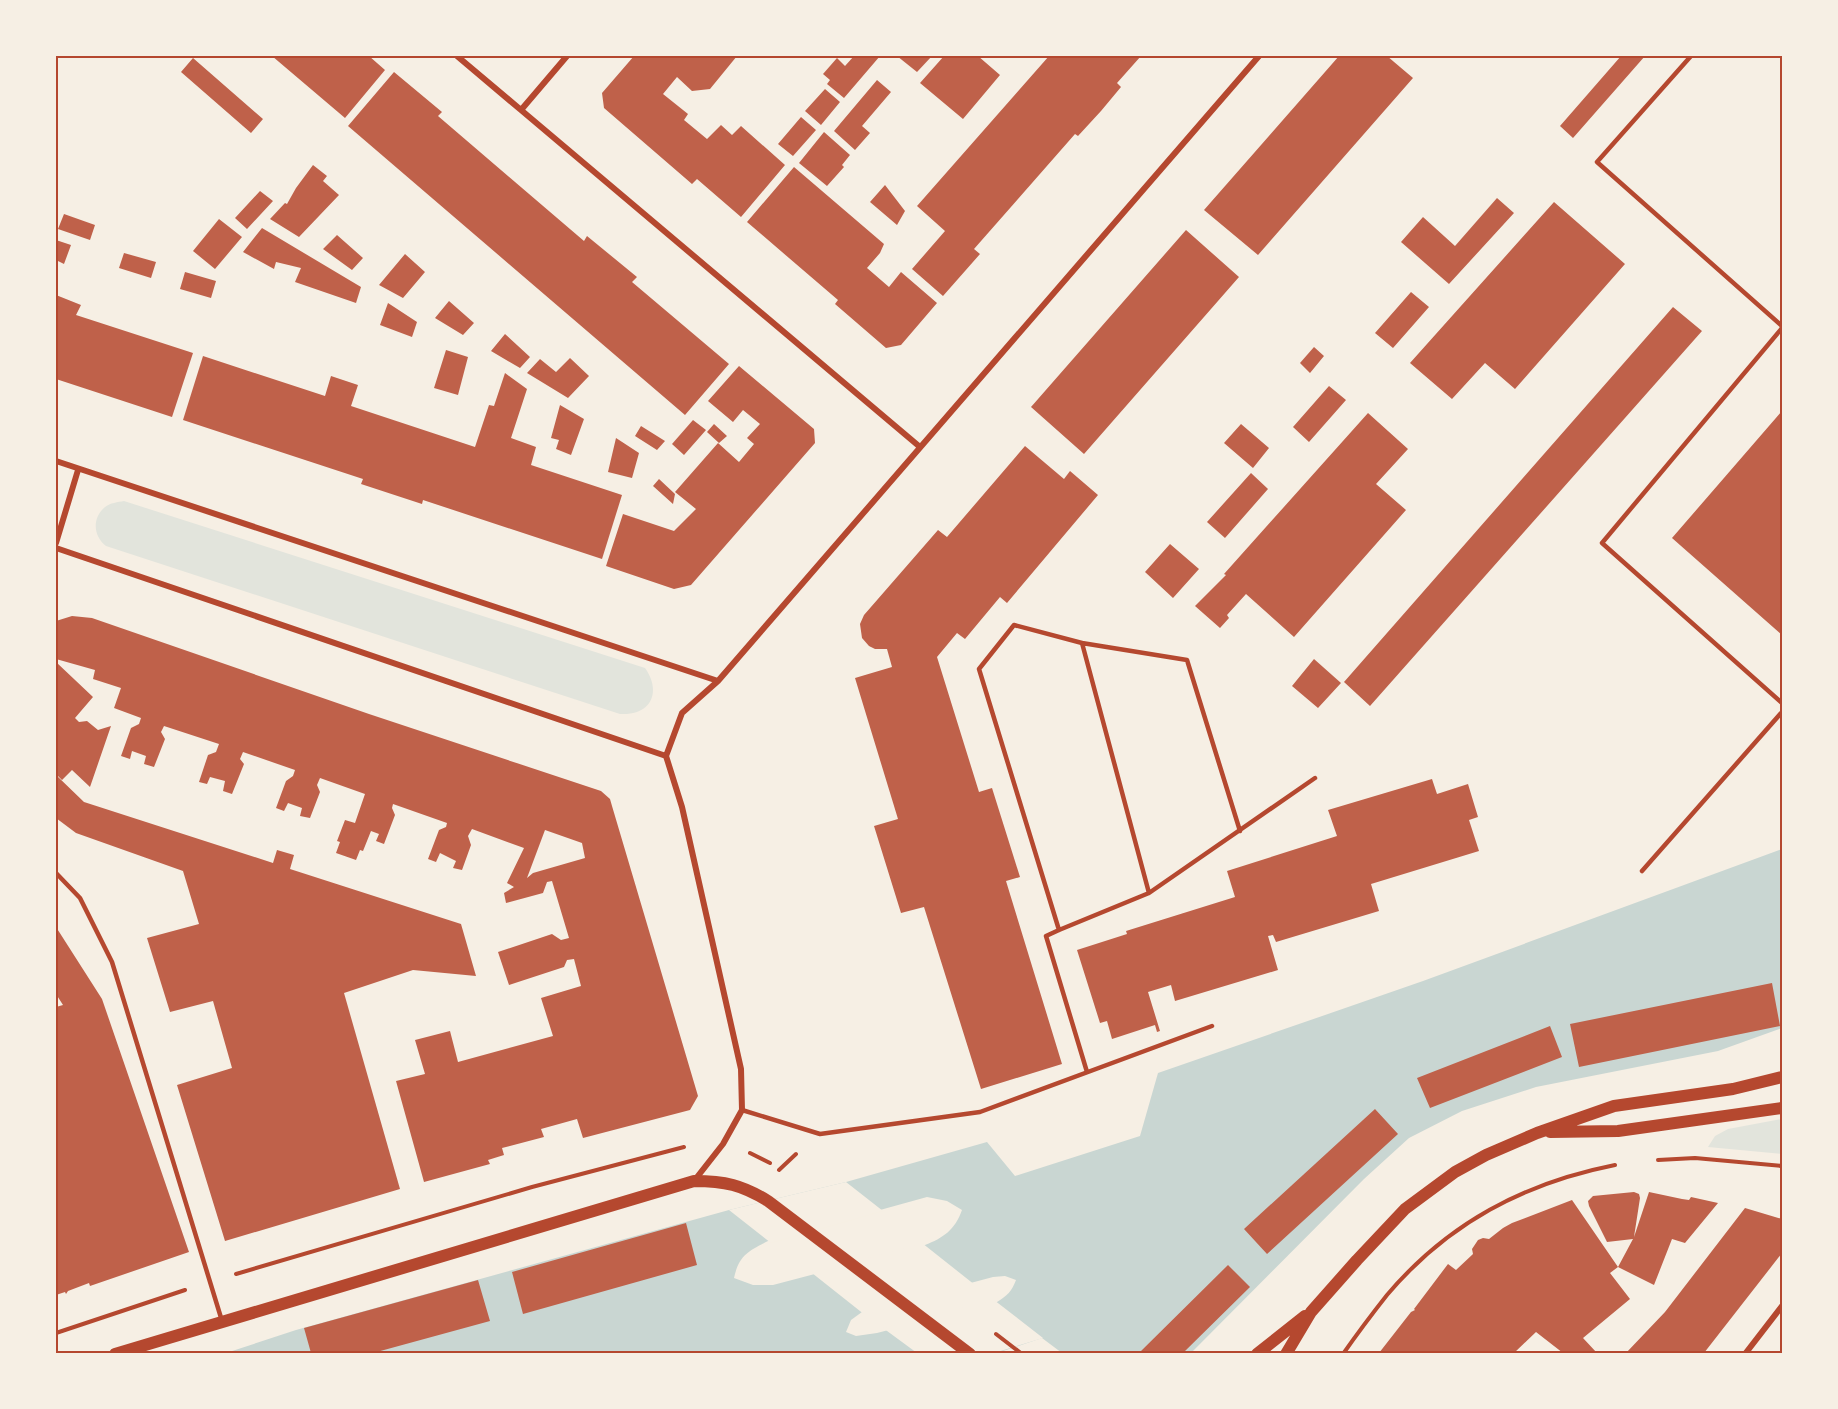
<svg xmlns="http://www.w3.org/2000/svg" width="1838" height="1409" font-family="'Nunito Sans',sans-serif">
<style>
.green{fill:#e2e4dc}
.water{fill:#c9d6d2;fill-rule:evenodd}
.pier{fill:#f6efe4}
.building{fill:#bf614a;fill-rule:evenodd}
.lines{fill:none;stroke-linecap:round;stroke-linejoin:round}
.path{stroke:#b5482f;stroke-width:4}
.service{stroke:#b5482f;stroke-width:4.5}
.minor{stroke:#b5482f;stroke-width:6}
.secondary{stroke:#b5482f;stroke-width:12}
.neatline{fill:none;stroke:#b5482f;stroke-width:2}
</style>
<rect width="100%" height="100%" fill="#f6efe4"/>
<!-- green -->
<path class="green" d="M 124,501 L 645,668 C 662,692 651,716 620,714 L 106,546 C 93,536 92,518 105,507 C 110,503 118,502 124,501 Z
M 1782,1119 L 1782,1154 L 1708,1147 L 1715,1136 L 1728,1129 Z"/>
<!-- water -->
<path class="water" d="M 1782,849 L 1782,1028 L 1718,1051 L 1536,1087 L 1462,1111 L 1409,1138 L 1364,1179 L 1191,1353 L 1062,1353 L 1042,1338 L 994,1354 L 223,1354 L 296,1330 L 729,1210 L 846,1182 L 987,1142 L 1015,1176 L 1140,1136 L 1158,1073 L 1423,981 ZM 927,1197 L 947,1201 L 962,1210 C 955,1230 943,1238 925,1245 L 773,1285 L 753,1285 L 734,1278 C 739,1255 749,1251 768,1241 ZM 1005,1276 L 1016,1280 C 1012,1291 1007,1296 997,1302 L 877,1333 L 856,1336 L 846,1332 L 851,1320 L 862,1312 L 993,1277 Z"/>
<!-- pier -->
<path class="pier" d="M 846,1182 L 883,1211 L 771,1243 L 729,1210 Z
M 922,1243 L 975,1285 L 865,1315 L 812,1273 Z
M 994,1300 L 1043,1338 L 994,1353 L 917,1353 L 883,1328 Z"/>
<!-- building -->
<path class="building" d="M 272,56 L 369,56 L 385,70 L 345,118 Z
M 634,56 L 737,56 L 710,89 L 692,91 L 677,77 L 663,94 L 688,114 L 684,120 L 707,139 L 721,125 L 732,135 L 741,126 L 785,165 L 741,217 L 697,179 L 692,184 L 604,108 L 602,93 Z
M 854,56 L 880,56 L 844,98 L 827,84 L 830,80 L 823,74 L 837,58 L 845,66 Z
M 897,56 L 932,56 L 917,72 Z
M 944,56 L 978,56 L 1000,75 L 963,119 L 920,83 Z
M 1049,56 L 1141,56 L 1117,83 L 1121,87 L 1101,111 L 1078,136 L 1075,134 L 974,249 L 980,254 L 943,296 L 912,269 L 945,231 L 917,206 Z
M 1339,56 L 1387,56 L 1413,78 L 1258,255 L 1204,210 Z
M 1621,56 L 1645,56 L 1573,138 L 1560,126 Z
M 193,58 L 263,119 L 251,133 L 181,72 Z
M 394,72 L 442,112 L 438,116 L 584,241 L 587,236 L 637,277 L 632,282 L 729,364 L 685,415 L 348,126 Z
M 877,80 L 891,92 L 862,126 L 870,133 L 855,150 L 834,131 Z
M 825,89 L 840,102 L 821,125 L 805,111 Z
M 801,117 L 816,130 L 793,156 L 778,144 Z
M 824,132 L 850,155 L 842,165 L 844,167 L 827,186 L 799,163 Z
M 313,165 L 327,176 L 323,181 L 339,195 L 299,237 L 270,219 L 285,203 L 287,204 L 296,188 Z
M 794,167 L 884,244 L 880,253 L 867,268 L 889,287 L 901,272 L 937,303 L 901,345 L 886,348 L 835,304 L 838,300 L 747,222 Z
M 885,185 L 905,211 L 897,225 L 870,202 Z
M 260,191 L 273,201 L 247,229 L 235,218 Z
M 1497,198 L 1514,213 L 1449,284 L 1401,242 L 1423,217 L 1455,246 Z
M 1554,202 L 1625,264 L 1515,389 L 1485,363 L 1452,399 L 1410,363 Z
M 64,214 L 95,225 L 90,240 L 58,229 Z
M 219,219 L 242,237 L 215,269 L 193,251 Z
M 262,228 L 361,287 L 356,303 L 295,282 L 301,268 L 276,262 L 274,269 L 243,252 Z
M 1186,230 L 1239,277 L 1084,454 L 1031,407 Z
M 337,235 L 363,258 L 352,270 L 323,249 Z
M 56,240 L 71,245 L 64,264 L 56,260 Z
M 124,253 L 156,262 L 151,278 L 119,268 Z
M 405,254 L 425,272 L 403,298 L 379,285 Z
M 185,272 L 216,281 L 211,298 L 180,289 Z
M 1411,292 L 1429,307 L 1393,348 L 1375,333 Z
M 56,295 L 81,305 L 76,315 L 193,353 L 172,417 L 56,379 Z
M 449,301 L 474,323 L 463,335 L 435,318 Z
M 388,303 L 417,322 L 412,337 L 380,325 Z
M 1673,307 L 1702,331 L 1370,706 L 1344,682 Z
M 505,334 L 530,357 L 520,368 L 491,351 Z
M 1314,347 L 1324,356 L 1310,373 L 1300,363 Z
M 446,350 L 468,357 L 458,395 L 434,388 Z
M 203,356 L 325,396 L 331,376 L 358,385 L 351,406 L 475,447 L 489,405 L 494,406 L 505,373 L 527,389 L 511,438 L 536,447 L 531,465 L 622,495 L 602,559 L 423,500 L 422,504 L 361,484 L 363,479 L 183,420 Z
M 570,358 L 589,376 L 568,398 L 527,373 L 540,359 L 556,372 Z
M 739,366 L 814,429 L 815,443 L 691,585 L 674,589 L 606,566 L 623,514 L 674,531 L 696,509 L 675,492 L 718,443 L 739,462 L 754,444 L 747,438 L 760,424 L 743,410 L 733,422 L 708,401 Z
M 1329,386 L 1346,400 L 1309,442 L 1293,427 Z
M 560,405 L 584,419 L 571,455 L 556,449 L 559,440 L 551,438 Z
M 1782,411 L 1782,635 L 1672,538 Z
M 1368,413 L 1408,449 L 1376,484 L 1406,510 L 1294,637 L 1246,594 L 1227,615 L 1229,618 L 1220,628 L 1195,606 L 1226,575 L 1224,574 Z
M 693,420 L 706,430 L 684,455 L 672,444 Z
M 714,424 L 727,436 L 719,443 L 707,432 Z
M 1241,424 L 1269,448 L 1253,468 L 1224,443 Z
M 641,426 L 665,441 L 657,450 L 635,436 Z
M 616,438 L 639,453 L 632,478 L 608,472 Z
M 1025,446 L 1064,479 L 1070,471 L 1098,495 L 1007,603 L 1000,597 L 965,639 L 957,633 L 937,657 L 979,792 L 992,788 L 1020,877 L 1006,881 L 1062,1064 L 981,1089 L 924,907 L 901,913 L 874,826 L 898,819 L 855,678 L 892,667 L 887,649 L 875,649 L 869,646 L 862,638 L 860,624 L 864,615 L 938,530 L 947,537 Z
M 1251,473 L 1268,489 L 1225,538 L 1207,522 Z
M 659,479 L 675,494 L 673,504 L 653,486 Z
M 1170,544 L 1199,569 L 1173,598 L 1145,572 Z
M 72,616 L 92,618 L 369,714 L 601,791 L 610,799 L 612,806 L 698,1096 L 690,1110 L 583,1138 L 577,1119 L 541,1129 L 544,1137 L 502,1148 L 504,1155 L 488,1160 L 490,1164 L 424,1182 L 396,1081 L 425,1074 L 415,1040 L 450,1031 L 458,1062 L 553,1036 L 541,998 L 581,986 L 574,959 L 567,960 L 564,967 L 509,985 L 498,952 L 552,934 L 561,940 L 569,938 L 552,881 L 547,882 L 543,893 L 506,903 L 504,893 L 514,887 L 507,883 L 524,848 L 472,829 L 468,836 L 471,845 L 462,870 L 453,868 L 456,861 L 440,853 L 436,862 L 428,859 L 439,830 L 446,827 L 447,823 L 393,804 L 392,808 L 395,815 L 384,844 L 376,841 L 379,834 L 371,831 L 363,851 L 360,850 L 356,860 L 336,853 L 340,842 L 337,841 L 345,820 L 355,823 L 365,794 L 320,778 L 317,785 L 320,792 L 310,818 L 300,816 L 302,808 L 288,803 L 284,811 L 276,808 L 286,781 L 293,776 L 295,770 L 243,752 L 240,759 L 244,764 L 232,794 L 223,791 L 225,781 L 210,777 L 207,784 L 199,782 L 208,755 L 216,752 L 219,744 L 164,726 L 161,732 L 165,739 L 154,767 L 144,764 L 146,756 L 132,751 L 130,759 L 121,756 L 131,728 L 139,724 L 141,718 L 114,708 L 121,688 L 93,679 L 95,670 L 56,659 L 56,621 ZM 545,830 L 582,843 L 585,858 L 533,873 L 527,878 Z
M 1314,659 L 1341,683 L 1318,708 L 1292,686 Z
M 56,662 L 93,697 L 75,718 L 79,722 L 87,721 L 98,730 L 111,726 L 90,787 L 72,770 L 62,780 L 56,774 Z
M 56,775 L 84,802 L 273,863 L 277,850 L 294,855 L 290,869 L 461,924 L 476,976 L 413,970 L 344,993 L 400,1189 L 225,1241 L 177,1085 L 232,1068 L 213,1001 L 170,1012 L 147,938 L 199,924 L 183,871 L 76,833 L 56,818 Z
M 1432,779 L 1437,794 L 1468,784 L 1478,817 L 1469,820 L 1479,851 L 1371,884 L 1379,911 L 1276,942 L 1273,935 L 1268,936 L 1278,970 L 1175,1001 L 1171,985 L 1148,992 L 1160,1031 L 1157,1032 L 1155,1025 L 1112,1039 L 1107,1021 L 1100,1023 L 1077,950 L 1127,934 L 1126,931 L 1235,897 L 1227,871 L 1337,836 L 1328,810 Z
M 56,927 L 102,999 L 189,1252 L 90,1286 L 89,1283 L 68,1291 L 66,1294 L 65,1292 L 56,1295 L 56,1007 L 63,1005 L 56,994 Z
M 1772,983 L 1780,1026 L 1579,1067 L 1570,1024 Z
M 1550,1026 L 1562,1057 L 1430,1108 L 1417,1078 Z
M 1375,1109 L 1398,1134 L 1267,1254 L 1244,1229 Z
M 1634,1192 L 1639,1194 L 1640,1198 L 1634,1237 L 1649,1192 L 1682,1199 L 1689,1200 L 1691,1197 L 1718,1203 L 1685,1243 L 1672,1239 L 1654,1285 L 1618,1267 L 1633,1239 L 1607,1242 L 1589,1206 L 1588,1201 L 1593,1196 Z
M 1572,1200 L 1618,1267 L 1610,1273 L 1630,1299 L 1583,1338 L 1597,1353 L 1563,1353 L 1536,1332 L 1514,1353 L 1379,1353 L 1411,1312 L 1415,1310 L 1414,1309 L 1448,1264 L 1456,1270 L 1473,1254 L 1472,1249 L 1478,1240 L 1483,1238 L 1489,1239 L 1503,1228 L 1512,1223 Z
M 1745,1208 L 1782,1219 L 1782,1253 L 1704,1353 L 1626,1353 L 1665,1312 Z
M 686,1223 L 697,1265 L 523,1314 L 512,1272 Z
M 1228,1265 L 1250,1287 L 1183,1353 L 1139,1353 Z
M 478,1280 L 490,1321 L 373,1353 L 311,1353 L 304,1328 Z"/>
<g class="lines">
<!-- path -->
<path class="path" d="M 750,1153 L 770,1163
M 1658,1160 L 1695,1158 L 1782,1166
M 779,1170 L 796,1154
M 236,1274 L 532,1187 L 684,1147
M 56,1333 L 185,1290
M 996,1334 L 1022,1354
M 1343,1354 C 1357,1334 1372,1314 1387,1295 C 1448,1223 1524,1183 1615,1165"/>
<!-- service -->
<path class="service" d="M 1691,56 L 1597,162 L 1782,326
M 1782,328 L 1602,543 L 1782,703
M 1082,643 L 1187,660 L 1240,831
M 1642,871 L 1782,712
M 56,873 L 80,898 L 112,962 L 222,1321
M 1149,893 L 1315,778
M 1059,930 L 979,669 L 1014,625 L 1082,643 L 1149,893 L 1059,930 L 1046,936 L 1087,1072
M 742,1110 L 820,1134 L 980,1112 L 1212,1026"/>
<!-- minor -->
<path class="minor" d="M 457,56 L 521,110 L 567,56
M 521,110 L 920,447
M 56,461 L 718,681
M 56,543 L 78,470
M 56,548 L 666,756 L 682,807 L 741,1069 L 742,1110 L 723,1144 L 694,1181
M 666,756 L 682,713 L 718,681 L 1259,56
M 1745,1354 L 1782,1306"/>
<!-- secondary -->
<path class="secondary" d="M 1550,1132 L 1618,1131 L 1782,1108
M 115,1354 L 694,1181 C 725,1181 742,1185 768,1201 L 970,1354
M 1257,1354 L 1305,1316
M 1286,1354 L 1311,1312 L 1357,1260 L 1405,1209 L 1455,1172 L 1486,1155 L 1537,1133 L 1614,1106 L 1733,1089 L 1782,1077"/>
</g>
<!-- border -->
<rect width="1838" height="1409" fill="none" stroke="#f6efe4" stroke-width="114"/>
<rect x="57" y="57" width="1724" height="1295" class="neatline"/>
</svg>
